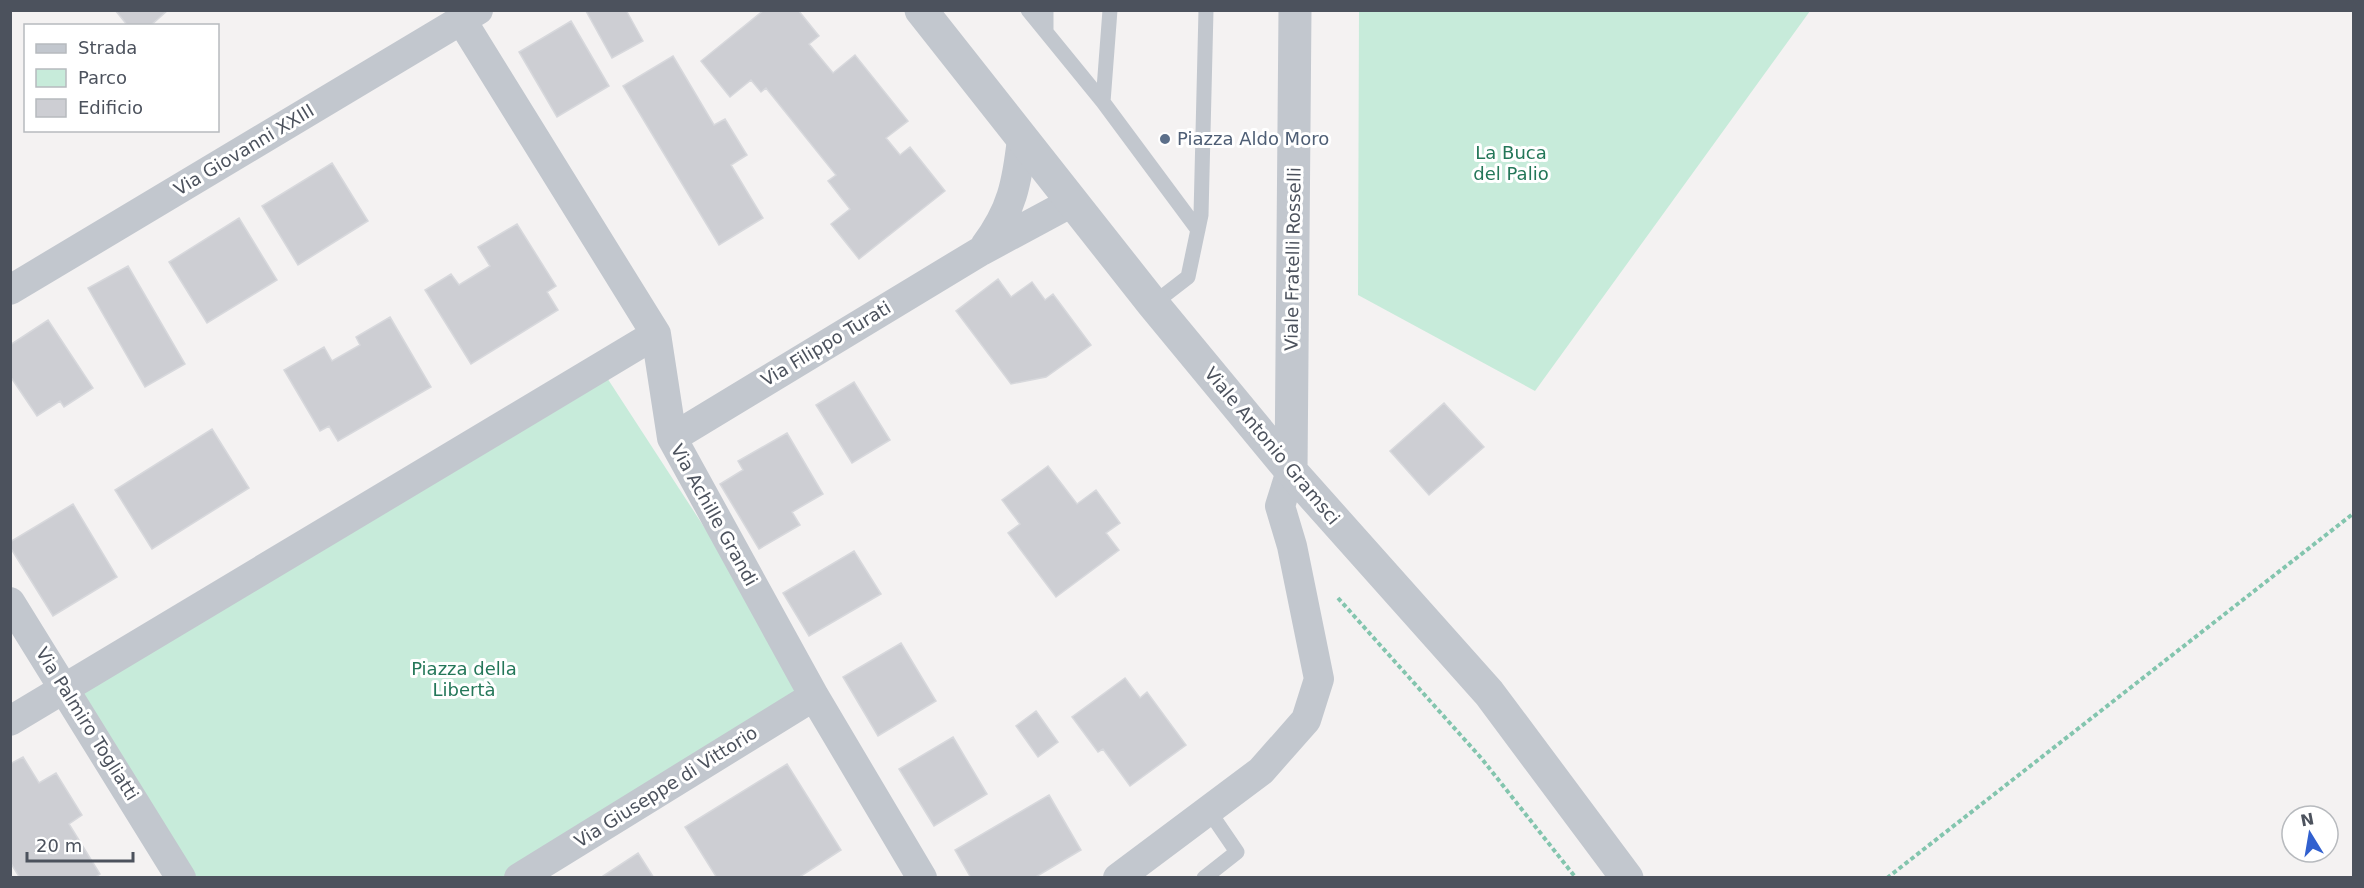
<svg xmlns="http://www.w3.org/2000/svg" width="2364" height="888" font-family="'DejaVu Sans',sans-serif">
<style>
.green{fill:#c7ebda}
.building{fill:#cdced3;stroke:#d7d8dc;stroke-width:1.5}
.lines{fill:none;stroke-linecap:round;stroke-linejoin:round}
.path{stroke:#83c5ae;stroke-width:4;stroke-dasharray:4.5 3;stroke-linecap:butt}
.service{stroke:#c2c7ce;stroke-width:15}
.minor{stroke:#c2c7ce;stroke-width:30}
.tertiary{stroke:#c2c7ce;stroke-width:33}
.service-dot{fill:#5c6f8a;stroke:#fff;stroke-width:2}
.labels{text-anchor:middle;stroke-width:6;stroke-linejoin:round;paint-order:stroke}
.service-label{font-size:18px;fill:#4e5e75;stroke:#fff;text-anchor:start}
.street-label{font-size:18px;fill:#4c525d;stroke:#fff}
.park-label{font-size:18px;fill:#247759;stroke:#fff}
</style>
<rect width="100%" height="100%" fill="#f4f2f2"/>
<!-- green -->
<path class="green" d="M 1359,11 L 1359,10 L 1810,11 L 1535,391 L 1358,295 Z
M 600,367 L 814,696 L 520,877 L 181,878 L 65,689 Z"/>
<!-- building -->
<path class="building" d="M 115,10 L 168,10 L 150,26 L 128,26 Z
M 626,10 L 643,41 L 612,58 L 586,11 Z
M 764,10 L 798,10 L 819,36 L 809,44 L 833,73 L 855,55 L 908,121 L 886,138 L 900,155 L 910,147 L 945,191 L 859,259 L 831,224 L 850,209 L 828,181 L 836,175 L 766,88 L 761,92 L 751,80 L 730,97 L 701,61 Z
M 571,21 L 609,86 L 557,117 L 519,52 Z
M 673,56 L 714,125 L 725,119 L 747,155 L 731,165 L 763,218 L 719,245 L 623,86 Z
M 332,163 L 368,221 L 298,265 L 262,206 Z
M 239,218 L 277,280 L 207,323 L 169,262 Z
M 517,224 L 556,286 L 547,292 L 558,310 L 471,364 L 425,290 L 451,274 L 459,285 L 490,266 L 478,247 Z
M 128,266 L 185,364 L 145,387 L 88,288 Z
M 998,279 L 1011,297 L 1032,282 L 1045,300 L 1053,294 L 1091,345 L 1046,377 L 1011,384 L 956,311 Z
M 390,317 L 431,387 L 338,441 L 329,426 L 320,431 L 284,370 L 324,347 L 332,361 L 360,345 L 356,337 Z
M 48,320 L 93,388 L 64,407 L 60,401 L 37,416 L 10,376 L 10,345 Z
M 854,382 L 890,440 L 852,463 L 816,405 Z
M 1444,403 L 1484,447 L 1429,495 L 1390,451 Z
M 212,429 L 249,488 L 152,549 L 115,490 Z
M 787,433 L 823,494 L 792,512 L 800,525 L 759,549 L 720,484 L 743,470 L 738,461 Z
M 1048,466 L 1077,504 L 1096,490 L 1120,523 L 1106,533 L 1119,550 L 1056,597 L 1008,533 L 1020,524 L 1002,500 Z
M 73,504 L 117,577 L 53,616 L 10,547 L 10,542 Z
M 854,551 L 881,594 L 809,636 L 783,593 Z
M 901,643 L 936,701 L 878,736 L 843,677 Z
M 1125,678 L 1140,698 L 1147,692 L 1186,745 L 1130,786 L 1103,749 L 1098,752 L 1072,717 Z
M 1036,711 L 1058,742 L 1038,757 L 1016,726 Z
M 953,737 L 987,794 L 934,826 L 899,769 Z
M 23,757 L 39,783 L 56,773 L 82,815 L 69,824 L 100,874 L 94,878 L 20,878 L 10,862 L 10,764 Z
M 787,764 L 841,850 L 798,878 L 717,878 L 685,827 Z
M 1049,795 L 1081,850 L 1034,878 L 971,878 L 955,850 Z
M 638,853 L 654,878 L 600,878 Z"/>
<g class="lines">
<!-- path -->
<path class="path" d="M 1338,598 L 1482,759 L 1576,878
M 1887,878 L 2354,513"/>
<!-- service -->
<path class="service" d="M 1028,10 L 1103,102 L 1198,230
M 1046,32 L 1046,10
M 1103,102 L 1110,10
M 1153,304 L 1188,277 L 1201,215 L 1206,10
M 1204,878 L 1237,852 L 1209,811"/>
<!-- minor -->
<path class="minor" d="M 462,21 L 656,334 L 672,438 L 814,696 L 922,878
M 985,246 C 1012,210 1017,183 1022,139
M 10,290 L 478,10
M 672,438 L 981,251 L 1072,202
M 10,602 L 181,878
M 10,721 L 656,334
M 519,878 L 814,696
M 1118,878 L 1261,771 L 1306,720 L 1319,679 L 1292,546 L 1280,506 L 1291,471"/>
<!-- tertiary -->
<path class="tertiary" d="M 921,10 L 1153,304 L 1291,471 L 1489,693 L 1627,878
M 1291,471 L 1295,10"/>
</g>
<!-- markers -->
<circle class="service-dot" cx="1165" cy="139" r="6"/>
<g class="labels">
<!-- service labels -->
<g class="service-label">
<text x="1177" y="145">Piazza Aldo Moro</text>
</g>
<!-- street labels -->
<g class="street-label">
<text transform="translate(244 150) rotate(-31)" y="6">Via Giovanni XXIII</text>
<text transform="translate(1293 259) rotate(-89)" y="6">Viale Fratelli Rosselli</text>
<text transform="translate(826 344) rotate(-31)" y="6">Via Filippo Turati</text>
<text transform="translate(1272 446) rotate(50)" y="6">Viale Antonio Gramsci</text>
<text transform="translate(714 515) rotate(61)" y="6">Via Achille Grandi</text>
<text transform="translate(87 724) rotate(58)" y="6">Via Palmiro Togliatti</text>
<text transform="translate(666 787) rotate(-32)" y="6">Via Giuseppe di Vittorio</text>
</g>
<!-- park labels -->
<g class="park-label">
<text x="1511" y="159">La Buca<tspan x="1511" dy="21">del Palio</tspan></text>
<text x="464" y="675">Piazza della<tspan x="464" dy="21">Libertà</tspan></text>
</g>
</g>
<!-- border -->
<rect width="2364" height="888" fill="none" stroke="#4c525d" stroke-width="24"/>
<!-- legend -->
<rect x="24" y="24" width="195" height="108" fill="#ffffff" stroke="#b7babe" stroke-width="1.5"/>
<rect x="36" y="44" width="30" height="9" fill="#c2c7ce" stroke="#b7babe" stroke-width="1.5"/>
<text x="78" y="54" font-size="18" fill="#4c525d">Strada</text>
<rect x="36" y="69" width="30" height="18" fill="#c7ebda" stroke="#b7babe" stroke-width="1.5"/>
<text x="78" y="84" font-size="18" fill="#4c525d">Parco</text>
<rect x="36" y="99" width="30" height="18" fill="#cdced3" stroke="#b7babe" stroke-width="1.5"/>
<text x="78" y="114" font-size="18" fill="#4c525d">Edificio</text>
<!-- north arrow -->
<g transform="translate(2310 834) rotate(349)"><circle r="28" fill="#ffffff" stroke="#b7babe" stroke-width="1.5"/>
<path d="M0-4.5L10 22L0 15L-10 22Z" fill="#3160cf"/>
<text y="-9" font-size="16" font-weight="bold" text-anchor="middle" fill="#4c525d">N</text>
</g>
<!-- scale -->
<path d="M27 852v9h106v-9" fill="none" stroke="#4c525d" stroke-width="3"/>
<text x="36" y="852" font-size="18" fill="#4c525d" stroke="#ffffff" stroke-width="4.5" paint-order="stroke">20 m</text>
</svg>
